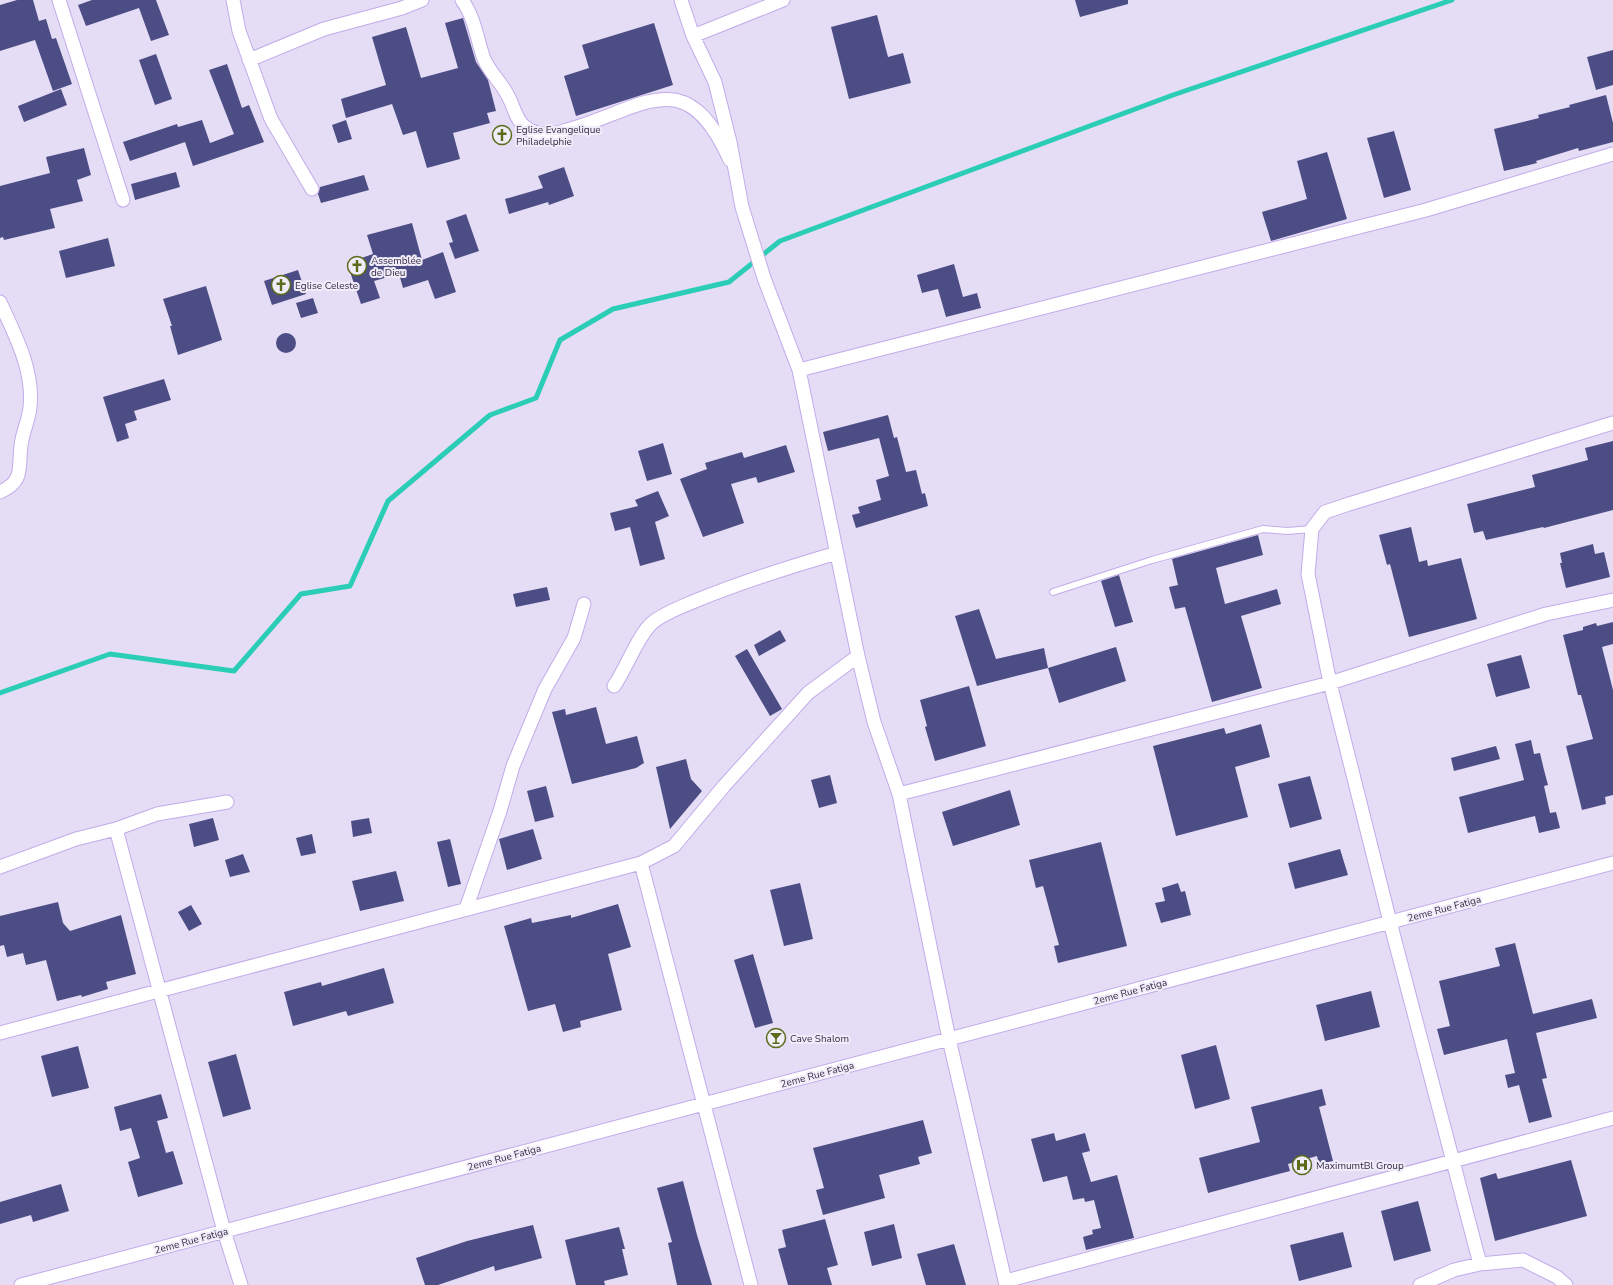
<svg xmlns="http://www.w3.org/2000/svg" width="1613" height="1285" font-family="'Nunito Sans',sans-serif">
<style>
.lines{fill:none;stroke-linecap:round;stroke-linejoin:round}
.stream{stroke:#2ccdb7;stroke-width:5}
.building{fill:#4c4d84}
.service-casing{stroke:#c2abe9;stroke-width:8}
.minor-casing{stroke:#c2abe9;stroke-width:15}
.service{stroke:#fff;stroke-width:6}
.minor{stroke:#fff;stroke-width:13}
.labels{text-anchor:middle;stroke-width:4;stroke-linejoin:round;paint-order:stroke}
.poi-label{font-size:10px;fill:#352c45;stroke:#f1ecf9;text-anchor:start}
.street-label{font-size:10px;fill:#352c45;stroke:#f1ecf9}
</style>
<rect width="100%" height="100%" fill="#e5ddf6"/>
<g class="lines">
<!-- stream -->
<path class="stream" d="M 0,693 L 110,654 L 234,671 L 301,594 L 350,586 L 388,501 L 490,415 L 536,398 L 560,340 L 613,309 L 729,282 L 780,241 L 1173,95 L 1452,0"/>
</g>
<!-- building -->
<path class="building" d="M 17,0 L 33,0 L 39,21 L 46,19 L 52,39 L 56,38 L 72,84 L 53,91 L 35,40 L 0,51 L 0,5 Z
M 92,0 L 156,0 L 169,35 L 151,41 L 139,8 L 86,26 L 78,5 Z
M 1075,0 L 1128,0 L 1128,4 L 1080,17 Z
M 877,15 L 888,57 L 903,53 L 911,83 L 849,99 L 831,27 Z
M 463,18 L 476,62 L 488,80 L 496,111 L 487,113 L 490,123 L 453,133 L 460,159 L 427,168 L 416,131 L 403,135 L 392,104 L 346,118 L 341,99 L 386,85 L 372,37 L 406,27 L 421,78 L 458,68 L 445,23 Z
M 654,23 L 673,85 L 576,116 L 564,76 L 589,68 L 582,45 Z
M 1613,50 L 1613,85 L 1596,90 L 1587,57 Z
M 156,54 L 172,99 L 155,105 L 139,60 Z
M 227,64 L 242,108 L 249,105 L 264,142 L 193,166 L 185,142 L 130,161 L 123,142 L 177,124 L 178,127 L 202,120 L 210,143 L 234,134 L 209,70 Z
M 61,89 L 67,105 L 24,122 L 18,106 Z
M 1606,95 L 1613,123 L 1613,142 L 1579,151 L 1578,148 L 1536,161 L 1537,163 L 1504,171 L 1494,129 L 1539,118 L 1538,115 L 1570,107 L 1569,105 Z
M 346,120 L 352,139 L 338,143 L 332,125 Z
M 1394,131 L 1411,190 L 1384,198 L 1367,138 Z
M 84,148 L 91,175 L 77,180 L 83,201 L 50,209 L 55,228 L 4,240 L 3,237 L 0,238 L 0,186 L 50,173 L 46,157 Z
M 1327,152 L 1347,219 L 1271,241 L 1262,212 L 1307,199 L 1297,161 Z
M 564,167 L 574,196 L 549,205 L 548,202 L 509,214 L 505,199 L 543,188 L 538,176 Z
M 176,172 L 180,187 L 135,200 L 131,184 Z
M 364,175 L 369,190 L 321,203 L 318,194 L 320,187 Z
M 466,214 L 479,251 L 455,259 L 449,243 L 453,242 L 446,221 Z
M 412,223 L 422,260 L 443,252 L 456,292 L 435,299 L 428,280 L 403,288 L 399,274 L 374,281 L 380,298 L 361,304 L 347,263 L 373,254 L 367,235 Z
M 108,238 L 115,266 L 66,278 L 59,251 Z
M 954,264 L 963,297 L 977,293 L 981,308 L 946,317 L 938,289 L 922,293 L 917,275 Z
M 298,270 L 306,294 L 272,305 L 264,281 Z
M 206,286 L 222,340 L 178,355 L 170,326 L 172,326 L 163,299 Z
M 313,298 L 318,313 L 301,318 L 296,303 Z
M276 343a10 10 0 1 1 20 0a10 10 0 1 1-20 0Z
M 164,379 L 171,400 L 134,411 L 137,420 L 125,424 L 129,438 L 117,442 L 103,397 Z
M 888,415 L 894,438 L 897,437 L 906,472 L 916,470 L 922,494 L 925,493 L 928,506 L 856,528 L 852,515 L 860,513 L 858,507 L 881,500 L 876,480 L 889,476 L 879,438 L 828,451 L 823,432 Z
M 1613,441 L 1613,510 L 1544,528 L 1543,527 L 1486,540 L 1483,531 L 1474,533 L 1467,504 L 1535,487 L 1532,475 L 1588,460 L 1585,448 Z
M 663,443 L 672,474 L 647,481 L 638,451 Z
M 786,445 L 795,472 L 758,483 L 756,477 L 731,484 L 744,523 L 703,537 L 680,479 L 707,469 L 705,463 L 742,452 L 744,458 Z
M 658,491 L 669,516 L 655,522 L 665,559 L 640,566 L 630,527 L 615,531 L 610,513 L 638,506 L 635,500 Z
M 1411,527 L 1419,562 L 1427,560 L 1428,566 L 1461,558 L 1477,619 L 1409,637 L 1390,564 L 1387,565 L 1379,535 Z
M 1258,535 L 1263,555 L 1216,568 L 1225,604 L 1277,589 L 1281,604 L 1241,616 L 1262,688 L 1212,702 L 1185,607 L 1175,609 L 1169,587 L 1178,585 L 1172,559 Z
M 1593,544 L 1595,554 L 1604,552 L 1610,577 L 1566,588 L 1560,563 L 1562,563 L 1560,553 Z
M 1119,575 L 1133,622 L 1115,627 L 1101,581 Z
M 547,587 L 550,600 L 516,607 L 513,594 Z
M 979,609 L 996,659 L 1044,648 L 1048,668 L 977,686 L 955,616 Z
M 1613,622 L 1613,644 L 1602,647 L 1613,690 L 1613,795 L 1605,797 L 1606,804 L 1582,810 L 1566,746 L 1593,739 L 1581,695 L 1578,695 L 1563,635 L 1583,630 L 1583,627 L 1596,623 L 1597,626 Z
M 780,630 L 786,641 L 759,656 L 754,645 Z
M 1116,647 L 1126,681 L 1059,703 L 1048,668 Z
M 747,649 L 782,709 L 770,716 L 735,656 Z
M 1521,655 L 1530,688 L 1496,697 L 1487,664 Z
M 969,686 L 986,746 L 935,761 L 925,727 L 927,726 L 920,700 Z
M 596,707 L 606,744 L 637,736 L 644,763 L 636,768 L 572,784 L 552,712 L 565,709 L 566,715 Z
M 1261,724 L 1270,757 L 1235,767 L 1248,817 L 1176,836 L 1153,746 L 1224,728 L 1226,734 Z
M 1531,740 L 1534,754 L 1540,753 L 1544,770 L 1548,785 L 1544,786 L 1550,813 L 1556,812 L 1560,828 L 1539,833 L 1535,816 L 1468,833 L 1459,797 L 1524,780 L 1515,744 Z
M 1496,746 L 1500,759 L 1454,771 L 1451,758 Z
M 686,759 L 691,779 L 702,791 L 670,829 L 656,767 Z
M 830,775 L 837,803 L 819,808 L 811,780 Z
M 1310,776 L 1322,819 L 1290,828 L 1278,784 Z
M 546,786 L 554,817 L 535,822 L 527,791 Z
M 1010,790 L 1020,825 L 953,846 L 942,812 Z
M 213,818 L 219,840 L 194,847 L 189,824 Z
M 369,818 L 372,833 L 353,837 L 351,821 Z
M 533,829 L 542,859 L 507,870 L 499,839 Z
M 312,834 L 316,853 L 301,856 L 296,838 Z
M 450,839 L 461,884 L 448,887 L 437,842 Z
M 1101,842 L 1127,946 L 1058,963 L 1054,946 L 1059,945 L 1043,886 L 1036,888 L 1029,860 Z
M 1340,849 L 1348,875 L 1295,889 L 1288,863 Z
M 243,854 L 250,872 L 230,877 L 225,860 Z
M 396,871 L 404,901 L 360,911 L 352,881 Z
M 800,883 L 813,939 L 784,946 L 770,890 Z
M 1178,883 L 1181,892 L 1185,891 L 1191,915 L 1161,923 L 1155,903 L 1165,901 L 1162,888 Z
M 58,902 L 63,923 L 70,931 L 121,915 L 136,974 L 106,982 L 108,989 L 82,997 L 81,995 L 57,1001 L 46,960 L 26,965 L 23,953 L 7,957 L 4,945 L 0,946 L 0,916 Z
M 618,904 L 631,947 L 608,954 L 622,1010 L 580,1021 L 581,1027 L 563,1032 L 555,1004 L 528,1011 L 504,926 L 531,918 L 532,923 L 571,915 L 571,918 Z
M 191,905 L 202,924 L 189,931 L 178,912 Z
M 1515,943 L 1533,1014 L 1592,999 L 1597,1018 L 1536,1033 L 1547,1078 L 1542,1079 L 1552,1117 L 1529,1123 L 1519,1085 L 1508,1088 L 1505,1075 L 1515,1073 L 1507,1039 L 1444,1055 L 1437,1029 L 1450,1026 L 1439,981 L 1500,966 L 1495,948 Z
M 753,954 L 773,1023 L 755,1028 L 734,960 Z
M 384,968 L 394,1003 L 348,1016 L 346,1011 L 293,1026 L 284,992 L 321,982 L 322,986 Z
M 1371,991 L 1380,1027 L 1325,1041 L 1316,1005 Z
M 1216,1045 L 1230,1099 L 1195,1109 L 1181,1055 Z
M 78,1046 L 89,1088 L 52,1097 L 41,1056 Z
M 236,1054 L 251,1109 L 223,1117 L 208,1062 Z
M 1322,1089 L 1326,1105 L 1319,1107 L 1333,1161 L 1319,1164 L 1317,1156 L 1288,1164 L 1290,1171 L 1208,1193 L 1199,1158 L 1260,1142 L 1251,1107 Z
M 161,1094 L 168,1118 L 157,1121 L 166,1153 L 173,1151 L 183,1184 L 138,1197 L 128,1162 L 140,1158 L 131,1128 L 120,1131 L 114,1107 Z
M 923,1120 L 932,1153 L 918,1157 L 920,1164 L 879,1175 L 885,1198 L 823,1215 L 816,1190 L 824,1188 L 813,1148 Z
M 1054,1133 L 1056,1141 L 1085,1133 L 1090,1151 L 1082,1153 L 1091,1182 L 1117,1175 L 1134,1238 L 1086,1250 L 1083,1237 L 1093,1234 L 1092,1230 L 1101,1228 L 1094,1200 L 1085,1202 L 1084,1198 L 1073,1200 L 1067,1176 L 1043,1182 L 1031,1139 Z
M 1571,1160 L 1587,1216 L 1495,1241 L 1480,1178 L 1496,1173 L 1498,1179 Z
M 683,1181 L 697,1235 L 712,1285 L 677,1285 L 668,1243 L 672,1242 L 657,1188 Z
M 61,1184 L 69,1211 L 33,1222 L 31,1215 L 0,1224 L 0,1202 Z
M 1418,1201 L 1431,1251 L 1394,1261 L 1381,1211 Z
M 825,1219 L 838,1265 L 827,1268 L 832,1285 L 788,1285 L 778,1249 L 786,1247 L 782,1230 Z
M 894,1224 L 902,1258 L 872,1266 L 864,1232 Z
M 533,1225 L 542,1258 L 495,1271 L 494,1266 L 438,1285 L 425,1285 L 416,1258 L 467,1241 Z
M 619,1227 L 625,1249 L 622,1249 L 628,1275 L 604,1281 L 605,1285 L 576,1285 L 565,1240 Z
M 1343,1232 L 1352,1267 L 1299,1281 L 1290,1245 Z
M 954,1244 L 966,1285 L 926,1285 L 917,1254 Z"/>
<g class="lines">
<defs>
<path id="service" d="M 1053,592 L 1152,560 L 1263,529 L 1287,531 L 1312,529"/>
<path id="minor" d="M 59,0 L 123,200
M 233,0 L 239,31 L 271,119 L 312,189
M 462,0 C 475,18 477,40 484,59 C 490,73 503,84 509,98 C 514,107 516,120 525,127 C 538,137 552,135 567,130 C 643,109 685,60 730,160
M 681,0 L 693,36 L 715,82 L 730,142 L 742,207 L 764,278 L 799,370 L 858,656 L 874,722 L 899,794 L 949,1039 L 1006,1285
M 693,36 L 783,0
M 249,60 L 324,29 L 402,8 L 422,0
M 0,302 C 15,335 34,370 30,407 C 29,420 22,433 21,446 C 18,467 25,481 0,492
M 799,370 L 1426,210 L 1613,154
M 614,686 C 626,669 638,635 652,623 C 664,613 681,607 695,601 C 741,582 789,567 837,553
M 899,794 L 1330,683 L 1546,614 L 1613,600
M 116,829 L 224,1231 L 241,1285
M 641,863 L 751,1285
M 0,867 L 76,839 L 116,829 L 157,814 L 227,802
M 466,909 L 500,811 L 513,766 L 545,689 L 574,638 L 584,604
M 0,1033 L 641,863 L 674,846 L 724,786 L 808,693 L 858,656
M 1480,1264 L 1390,922 L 1330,683 L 1308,574 L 1312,529 L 1325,512 L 1349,504 L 1613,423
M 1006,1281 L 1613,1118
M 21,1285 L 1613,863
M 1420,1285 L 1454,1270 L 1480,1264 L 1523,1260 L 1557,1277 L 1566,1285"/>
</defs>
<!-- service casing -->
<use href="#service" class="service-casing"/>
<!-- minor casing -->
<use href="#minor" class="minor-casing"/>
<!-- service -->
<use href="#service" class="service"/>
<!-- minor -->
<use href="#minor" class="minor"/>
</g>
<!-- icons -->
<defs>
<symbol id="church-ring" viewBox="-11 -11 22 22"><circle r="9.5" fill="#f1ecf9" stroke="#5a6c19" stroke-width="1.5"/><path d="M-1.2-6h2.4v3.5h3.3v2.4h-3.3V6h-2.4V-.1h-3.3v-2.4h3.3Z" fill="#5a6c19"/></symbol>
<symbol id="bar-ring" viewBox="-11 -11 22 22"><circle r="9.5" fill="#f1ecf9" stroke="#5a6c19" stroke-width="1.5"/><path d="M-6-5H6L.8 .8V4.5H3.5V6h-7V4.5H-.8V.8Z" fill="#5a6c19"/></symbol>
<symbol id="hospital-ring" viewBox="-11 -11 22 22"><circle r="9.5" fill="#f1ecf9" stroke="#5a6c19" stroke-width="1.5"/><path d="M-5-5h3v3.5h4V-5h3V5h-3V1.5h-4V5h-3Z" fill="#5a6c19"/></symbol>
</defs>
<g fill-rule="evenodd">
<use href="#church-ring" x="491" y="124" width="22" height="22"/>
<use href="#church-ring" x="346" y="255" width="22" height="22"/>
<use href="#church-ring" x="270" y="274" width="22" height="22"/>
<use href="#bar-ring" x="765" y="1027" width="22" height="22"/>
<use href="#hospital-ring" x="1291" y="1154" width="22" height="22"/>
</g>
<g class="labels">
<!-- poi labels -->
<g class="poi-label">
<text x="516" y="133">Eglise Evangelique<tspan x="516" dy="12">Philadelphie</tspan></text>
<text x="371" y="264">Assemblée<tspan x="371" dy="12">de Dieu</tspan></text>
<text x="295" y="289">Eglise Celeste</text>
<text x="790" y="1042">Cave Shalom</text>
<text x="1316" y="1169">MaximumtBl Group</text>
</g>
<!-- street labels -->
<g class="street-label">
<text transform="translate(1444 908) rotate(-15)" y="4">2eme Rue Fatiga</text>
<text transform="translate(1130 991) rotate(-15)" y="4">2eme Rue Fatiga</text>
<text transform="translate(817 1074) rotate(-15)" y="4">2eme Rue Fatiga</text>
<text transform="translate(504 1157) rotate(-15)" y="4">2eme Rue Fatiga</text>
<text transform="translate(191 1240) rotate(-15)" y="4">2eme Rue Fatiga</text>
</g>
</g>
</svg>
